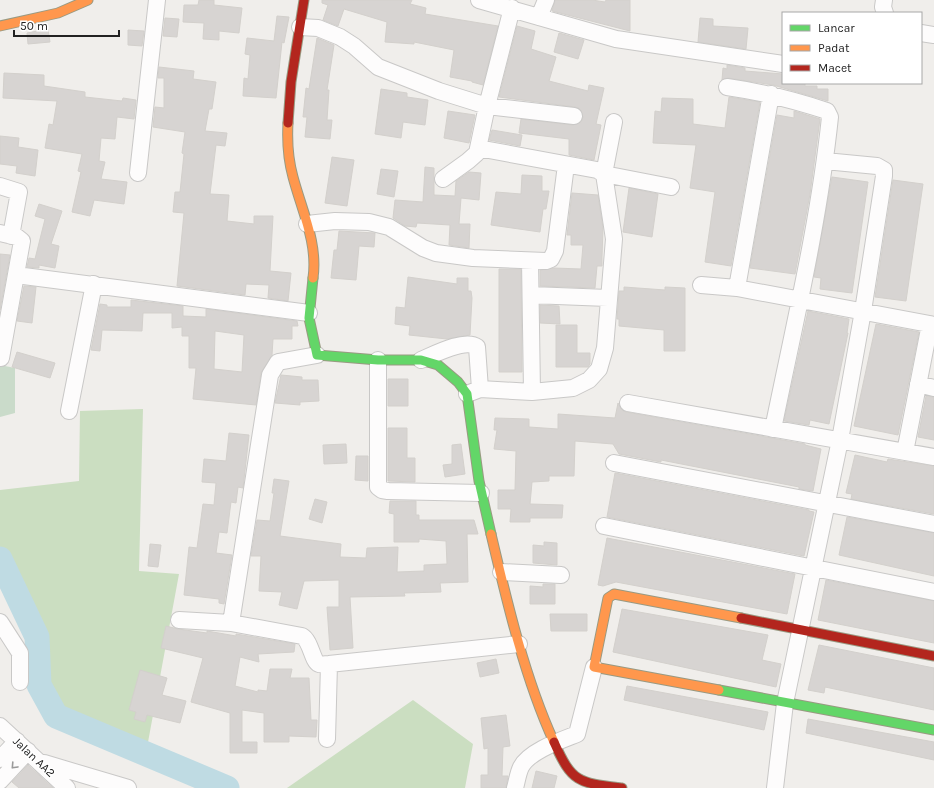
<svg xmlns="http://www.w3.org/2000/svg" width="934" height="788" font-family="Karla,sans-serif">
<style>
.forest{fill:#cbdec1}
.cemetery{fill:#cadbca}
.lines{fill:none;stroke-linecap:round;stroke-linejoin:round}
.river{stroke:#bfdbe3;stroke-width:25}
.building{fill:#d7d4d2;stroke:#d3d0cc;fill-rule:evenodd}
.street-casing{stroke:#c9c8c7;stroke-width:18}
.fast-casing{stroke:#999a82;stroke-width:11}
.slow-casing{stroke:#999a82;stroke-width:11}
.jam-casing{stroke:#999a82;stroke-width:11}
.street{stroke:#fdfcfc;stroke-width:16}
.fast{stroke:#63d668;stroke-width:9}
.slow{stroke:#ff974d;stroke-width:9}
.jam{stroke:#b3261e;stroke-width:9}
.oneway{stroke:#9a9a9a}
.labels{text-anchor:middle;stroke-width:3;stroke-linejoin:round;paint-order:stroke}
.street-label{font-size:12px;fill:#222;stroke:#fff}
</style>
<rect width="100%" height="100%" fill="#f0eeeb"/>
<!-- forest -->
<path class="forest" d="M 143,409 L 139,571 L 179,574 L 146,753 L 56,716 L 39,685 L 37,637 L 0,559 L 0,490 L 79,481 L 80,411 Z
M 413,700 L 473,744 L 465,788 L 287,788 Z"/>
<!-- cemetery -->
<path class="cemetery" d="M 0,365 L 15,368 L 15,413 L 0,417 Z"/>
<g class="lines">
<!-- river -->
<path class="river" d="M 0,559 L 37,637 L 39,685 L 56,716 L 227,788"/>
</g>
<!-- building -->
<path class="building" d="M 199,0 L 214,0 L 214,5 L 242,8 L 239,33 L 219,31 L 219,40 L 203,39 L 204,23 L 183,22 L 184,5 L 198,5 Z
M 322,0 L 412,0 L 410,4 L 426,8 L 425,14 L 498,26 L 483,85 L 472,82 L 472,81 L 450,77 L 454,50 L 414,42 L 414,44 L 385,42 L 387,22 L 344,9 L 338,26 L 323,20 L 328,5 L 322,3 Z
M 555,0 L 592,0 L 605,2 L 606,0 L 630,0 L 630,31 L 552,11 Z
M 277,16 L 289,17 L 284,43 L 282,42 L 276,98 L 243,96 L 244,78 L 248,79 L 250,55 L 245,54 L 247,38 L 274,41 Z
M 165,18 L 179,19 L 177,37 L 163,36 Z
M 700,18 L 713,19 L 713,26 L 748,28 L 746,49 L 698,42 Z
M 517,26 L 535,31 L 531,49 L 556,57 L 549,81 L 588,91 L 589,85 L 604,88 L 596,124 L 601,125 L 594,160 L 569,155 L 569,139 L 519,133 L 521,119 L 573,125 L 581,122 L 583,117 L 580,109 L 575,107 L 499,97 Z
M 48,29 L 50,42 L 28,44 L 27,33 Z
M 128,30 L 144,31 L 142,46 L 128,45 Z
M 559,33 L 584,40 L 578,59 L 554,52 Z
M 317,38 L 334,45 L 327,90 L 329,90 L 327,120 L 332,120 L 330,139 L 305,137 L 307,117 L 303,117 L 306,88 L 309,89 Z
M 727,65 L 745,68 L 745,71 L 783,74 L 783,83 L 805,83 L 805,86 L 817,86 L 817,89 L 828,89 L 828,101 L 773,85 L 728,78 L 722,80 L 723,68 L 727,69 Z
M 159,67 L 194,71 L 193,79 L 216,82 L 212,109 L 209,109 L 205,131 L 227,133 L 225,146 L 216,145 L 210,194 L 229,195 L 227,221 L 254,224 L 254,216 L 273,216 L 270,271 L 291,273 L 288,301 L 268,298 L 269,285 L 246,284 L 245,295 L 177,286 L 184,213 L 173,212 L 175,192 L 180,192 L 184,154 L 182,153 L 185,132 L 153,127 L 155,107 L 164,108 L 164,78 L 158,78 Z
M 4,73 L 44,75 L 44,86 L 85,92 L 85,97 L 122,101 L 123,98 L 136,100 L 134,119 L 117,117 L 115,139 L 101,138 L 99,161 L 105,162 L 101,179 L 127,182 L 124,204 L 94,200 L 90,216 L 72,212 L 81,172 L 78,171 L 82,154 L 45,148 L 49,124 L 53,125 L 57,101 L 3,98 Z
M 381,89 L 407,93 L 407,97 L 428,100 L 425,125 L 403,122 L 401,138 L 375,134 Z
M 729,97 L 760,102 L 731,266 L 705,262 L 715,192 L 690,188 L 696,145 L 653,143 L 655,111 L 661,112 L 662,98 L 693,99 L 693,124 L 725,128 Z
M 448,111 L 475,115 L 469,143 L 444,138 Z
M 794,111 L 820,119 L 810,194 L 795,274 L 750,268 L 777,115 L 794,118 Z
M 492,130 L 522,135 L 520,146 L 489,140 Z
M 0,136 L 19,138 L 18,147 L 38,150 L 35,176 L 16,173 L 17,166 L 0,164 Z
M 332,157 L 354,160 L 347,206 L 325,203 Z
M 425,167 L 434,168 L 434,195 L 455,196 L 456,181 L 469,172 L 481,173 L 479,200 L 461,198 L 459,224 L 470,224 L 469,248 L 449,245 L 450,225 L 417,223 L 416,227 L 405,226 L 393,218 L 395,200 L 423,202 Z
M 381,169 L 398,171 L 394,197 L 377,194 Z
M 522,175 L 542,176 L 542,191 L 549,191 L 546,209 L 543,209 L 540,232 L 491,225 L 496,192 L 521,194 Z
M 832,177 L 868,182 L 852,293 L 820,289 L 821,278 L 814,277 Z
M 893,180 L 923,184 L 906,301 L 875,297 Z
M 629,188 L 658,194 L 652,237 L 623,232 Z
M 572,193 L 598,195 L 603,228 L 602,257 L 602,266 L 597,266 L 595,288 L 540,286 L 540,270 L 554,268 L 581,269 L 583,245 L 571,245 L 571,235 L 567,235 Z
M 39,204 L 62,211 L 51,244 L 59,246 L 55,268 L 39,265 L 39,268 L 27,267 L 29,258 L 35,259 L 45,219 L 35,216 Z
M 339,231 L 375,233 L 374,247 L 359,246 L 356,280 L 331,278 L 334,250 L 337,250 Z
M 0,254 L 10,255 L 0,310 Z
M 499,269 L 521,269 L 522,372 L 499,372 Z
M 408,277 L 457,284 L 457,278 L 468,278 L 468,291 L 471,291 L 472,298 L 470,335 L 447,339 L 409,335 L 410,326 L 395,324 L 396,307 L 405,308 Z
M 24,286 L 36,287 L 32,323 L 17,321 Z
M 624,287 L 665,290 L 665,287 L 685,288 L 685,351 L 664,351 L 664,330 L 619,326 L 619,319 L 617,319 L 619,291 L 624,291 Z
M 131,300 L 183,306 L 183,316 L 206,317 L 206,309 L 297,321 L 298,326 L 292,326 L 292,339 L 273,339 L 272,355 L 261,373 L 256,405 L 193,399 L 196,368 L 189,368 L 189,336 L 182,336 L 182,327 L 172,328 L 172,313 L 143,313 L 142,331 L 102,330 L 100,351 L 91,350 L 100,304 L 107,305 L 107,307 L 131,307 ZM 215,331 L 244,335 L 242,372 L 214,369 Z
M 540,305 L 559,306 L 560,324 L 540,323 Z
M 808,311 L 849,319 L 847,333 L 848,333 L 829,424 L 810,420 L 809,425 L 784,421 Z
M 876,324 L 919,332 L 898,435 L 854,426 Z
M 556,325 L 577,325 L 577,353 L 590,353 L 590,364 L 588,367 L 556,367 Z
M 17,352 L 55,363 L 50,378 L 12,367 Z
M 281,375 L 302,377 L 302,380 L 318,380 L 319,401 L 300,402 L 300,405 L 275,403 Z
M 388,379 L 408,379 L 408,406 L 388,406 Z
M 926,396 L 934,397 L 934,440 L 918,437 Z
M 618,403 L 622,410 L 626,412 L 805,444 L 805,445 L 821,449 L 813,491 L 799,489 L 799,487 L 661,460 L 661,462 L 619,454 L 613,444 L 575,441 L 574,476 L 549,476 L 549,481 L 532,482 L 530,504 L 563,505 L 562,518 L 530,518 L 530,522 L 510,522 L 511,509 L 498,509 L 498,490 L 515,490 L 516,451 L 494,449 L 497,430 L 494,430 L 495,418 L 529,419 L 529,427 L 558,429 L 558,414 L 615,418 Z
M 388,428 L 407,428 L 407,458 L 415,458 L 415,482 L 388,481 Z
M 229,433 L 249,435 L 243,488 L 238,487 L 236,503 L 231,502 L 227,533 L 219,532 L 216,553 L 232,555 L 224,604 L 219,603 L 219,599 L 184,595 L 189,547 L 197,548 L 203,504 L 214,505 L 216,483 L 202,482 L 204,459 L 226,461 Z
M 346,444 L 347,463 L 324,464 L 323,445 Z
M 461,444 L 465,474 L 445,477 L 443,465 L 452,464 L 452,445 Z
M 855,455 L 887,462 L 888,459 L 934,466 L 934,514 L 851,499 L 852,494 L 846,493 Z
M 356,456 L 368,456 L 368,481 L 355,480 Z
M 615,473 L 809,510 L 809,511 L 814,512 L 804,556 L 607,517 Z
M 274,479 L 289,481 L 280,536 L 341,544 L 340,557 L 366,558 L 367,548 L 398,547 L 397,572 L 424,571 L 424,565 L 447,564 L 446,541 L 419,539 L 419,542 L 394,542 L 394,514 L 389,513 L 390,501 L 416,501 L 416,515 L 419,515 L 419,520 L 474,520 L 478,534 L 467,534 L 468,582 L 440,583 L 441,592 L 404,593 L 405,596 L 350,597 L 353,648 L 330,650 L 327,607 L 339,607 L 339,580 L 304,581 L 297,609 L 279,605 L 282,592 L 259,591 L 261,556 L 251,556 L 257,520 L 270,521 L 274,493 L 272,493 Z
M 315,499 L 327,502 L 322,523 L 309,519 Z
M 847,517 L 934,533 L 934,576 L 839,555 Z
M 607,538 L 795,574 L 787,614 L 616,582 L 603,586 L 598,585 Z
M 544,542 L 557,543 L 557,565 L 533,563 L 533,545 L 544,546 Z
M 150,544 L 161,545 L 158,567 L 148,566 Z
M 826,580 L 934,601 L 934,643 L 818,620 Z
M 543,584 L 555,584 L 555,604 L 530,604 L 530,586 L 543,587 Z
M 622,609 L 768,635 L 762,660 L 781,664 L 776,687 L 613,652 Z
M 550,614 L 587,614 L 587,631 L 551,631 Z
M 166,626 L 178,629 L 207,633 L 207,631 L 236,636 L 236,634 L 295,644 L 294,652 L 258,654 L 259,662 L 240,657 L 235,686 L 258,692 L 258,690 L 267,691 L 270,669 L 292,669 L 290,678 L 309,678 L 311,720 L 317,720 L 316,737 L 289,736 L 289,742 L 264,742 L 264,713 L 242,710 L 242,742 L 257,742 L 257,753 L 230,753 L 230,713 L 191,702 L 203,658 L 161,648 Z
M 819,645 L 934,668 L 934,710 L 825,687 L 824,693 L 808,690 Z
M 496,659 L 499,673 L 480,677 L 477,663 Z
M 140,670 L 167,678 L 162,695 L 186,701 L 180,723 L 147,715 L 145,722 L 134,719 L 136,712 L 129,710 Z
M 627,686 L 768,712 L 764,730 L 624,700 Z
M 506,715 L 510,746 L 503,747 L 502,776 L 508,776 L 506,788 L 481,788 L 481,775 L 488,775 L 488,748 L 484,749 L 481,718 Z
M 808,719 L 934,742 L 934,760 L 806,733 Z
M 28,765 L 53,788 L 19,788 L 12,782 Z
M 536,771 L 557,776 L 554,788 L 532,788 Z"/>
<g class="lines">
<defs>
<path id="street" d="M 479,0 L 616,39 L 783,64
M 884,0 L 883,7 L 885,13
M 539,17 L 546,0
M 300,27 L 318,28 L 340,37 L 354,46 L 378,67 L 439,91 L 487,106 L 574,116
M 921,33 L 934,35
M 727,87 C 762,92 794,100 827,111 L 830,117 C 819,222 794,326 773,429
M 478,148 L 597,170 L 604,174 L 671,187
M 138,173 L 157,0
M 443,179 L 468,161 L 477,153 L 487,106 L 512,8
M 0,186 L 19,192 L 11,236
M 307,224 L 335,221 L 369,222 L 389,227 L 423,248 L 436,253 L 473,258 L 546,261 L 551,259 L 555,251 L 566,165
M 0,233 L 17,237 L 22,241 L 1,358
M 530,261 L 532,392
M 16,275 L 309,313
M 701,285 L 737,288 L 934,325
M 737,288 L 771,94
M 531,295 L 608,298
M 378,360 L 378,487 L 382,490 L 388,491 L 481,493
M 421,360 C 433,355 465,338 477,347 L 480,389
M 918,384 L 934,388
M 467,394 L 480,389 L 532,392 L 573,388 L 589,380 L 599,369 L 605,348 L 614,239 L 604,174 L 614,122
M 628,403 L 934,457
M 69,411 L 94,284
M 905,452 L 930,324
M 614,463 L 934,524
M 604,526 L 934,592
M 501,572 L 561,575
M 179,620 L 231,623 L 302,636 C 311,641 312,661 319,664 C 321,665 326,664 329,664 L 519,644
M 0,622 L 20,653 L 20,682
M 231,623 L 270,375 L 278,362 L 317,355
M 0,726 L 67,788
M 327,739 L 329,664
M 0,759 L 17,741
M 44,763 L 128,788
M 0,781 L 28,751
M 515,788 C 517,781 518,773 521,767 C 529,751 562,740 577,734 L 594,667
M 775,788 L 785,703 L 840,440 L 863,311 L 884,176 L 884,170 L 877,166 L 825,161"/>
<path id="fast" d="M 313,278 L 309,318 L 317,355 L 378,360 L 421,360 L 438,365 L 458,382 L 467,394 L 479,481 L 491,534
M 719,690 L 934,730"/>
<path id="slow" d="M 0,26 L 58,13 L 88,0
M 288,123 C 287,141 288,159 293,177 C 302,211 318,243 313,278
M 491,534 C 507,602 525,679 554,742
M 719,690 L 594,667 L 608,598 L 614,594 L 741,618"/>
<path id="jam" d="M 288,123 L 291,82 L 304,0
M 741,618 L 934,656
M 554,742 C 572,783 579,783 622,788"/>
</defs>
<!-- street casing -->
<use href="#street" class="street-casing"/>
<!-- fast casing -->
<use href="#fast" class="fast-casing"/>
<!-- slow casing -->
<use href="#slow" class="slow-casing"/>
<!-- jam casing -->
<use href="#jam" class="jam-casing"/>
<!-- street -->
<use href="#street" class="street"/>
<!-- fast -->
<use href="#fast" class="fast"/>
<!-- slow -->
<use href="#slow" class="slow"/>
<!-- jam -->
<use href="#jam" class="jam"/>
</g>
<!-- one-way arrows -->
<defs><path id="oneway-chevron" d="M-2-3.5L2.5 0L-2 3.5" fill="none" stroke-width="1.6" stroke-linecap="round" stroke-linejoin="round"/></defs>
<use class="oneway" href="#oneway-chevron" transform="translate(14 766) rotate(133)"/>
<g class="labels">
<!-- street labels -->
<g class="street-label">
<text transform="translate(34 757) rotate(43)" y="4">Jalan AA2</text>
</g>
</g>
<!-- legend -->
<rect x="782" y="12" width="140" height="72" fill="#ffffff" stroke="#a7a7a7"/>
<rect x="790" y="25" width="20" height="6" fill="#63d668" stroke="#a7a7a7"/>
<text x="818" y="32" font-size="12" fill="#222222">Lancar</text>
<rect x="790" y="45" width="20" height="6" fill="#ff974d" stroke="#a7a7a7"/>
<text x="818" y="52" font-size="12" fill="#222222">Padat</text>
<rect x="790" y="65" width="20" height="6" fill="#b3261e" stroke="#a7a7a7"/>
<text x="818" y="72" font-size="12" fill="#222222">Macet</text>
<!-- scale -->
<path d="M14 30v6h105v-6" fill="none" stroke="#222222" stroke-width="2"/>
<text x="20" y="30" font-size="12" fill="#222222" stroke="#ffffff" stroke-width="3" paint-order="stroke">50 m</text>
</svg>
